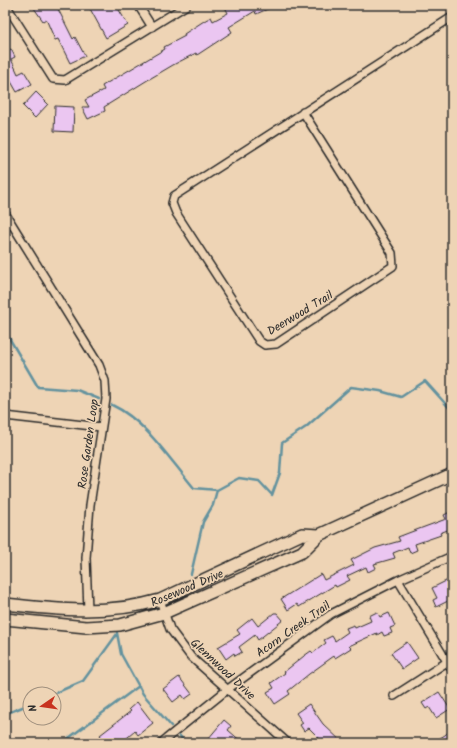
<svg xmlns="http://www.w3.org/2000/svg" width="457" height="748" font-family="Kalam,sans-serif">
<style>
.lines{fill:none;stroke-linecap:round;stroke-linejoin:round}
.stream{stroke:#64929e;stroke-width:2.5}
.building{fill:#ebc6f1;stroke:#2b2b2b}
.minor-casing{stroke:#2b2b2b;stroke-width:10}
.secondary-casing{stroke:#2b2b2b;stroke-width:14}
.minor{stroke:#eed4b5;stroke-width:7}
.secondary{stroke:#eed4b5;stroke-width:11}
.labels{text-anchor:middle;stroke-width:3.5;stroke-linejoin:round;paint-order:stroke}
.street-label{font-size:12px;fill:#2b2b2b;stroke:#eed4b5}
</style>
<rect width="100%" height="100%" fill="#eed4b5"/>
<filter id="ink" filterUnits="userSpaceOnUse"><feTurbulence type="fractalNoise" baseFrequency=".025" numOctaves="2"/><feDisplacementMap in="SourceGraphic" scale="8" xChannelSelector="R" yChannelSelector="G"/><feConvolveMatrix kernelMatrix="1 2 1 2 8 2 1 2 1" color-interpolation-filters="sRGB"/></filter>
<g filter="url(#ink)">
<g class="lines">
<!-- stream -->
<path class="stream" d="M 5,331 L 38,387 L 77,390 L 99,399
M 112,405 C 146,421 170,460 194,488 L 217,490
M 191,574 L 203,522 L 213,505 L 217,490 L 239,478 L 259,481 L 272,495 L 280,473 L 282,443 L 306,427 L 351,387 L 380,391 L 401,397 L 425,381 L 452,411
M 117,633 L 121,654 L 143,694 L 171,726
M 53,694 L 83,681 L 117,634
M 5,714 L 30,704
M 180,736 L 185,743
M 62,743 L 139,686"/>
</g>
<!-- building -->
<path class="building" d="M 38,5 L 56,5 L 73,39 L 75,37 L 85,56 L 70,63 L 58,39 L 55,40 L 46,19 L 43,21 L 34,8 Z
M 88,5 L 116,5 L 128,25 L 106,38 Z
M 229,5 L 277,5 L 256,14 L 255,11 L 229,27 L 232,32 L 197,55 L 196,53 L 173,65 L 146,81 L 104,107 L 105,111 L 88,119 L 82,107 L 89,107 L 85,100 L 104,90 L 102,86 L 165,49 L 164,47 L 185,36 L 184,34 L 204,21 L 211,17 L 213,21 L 228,13 L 225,7 Z
M 5,48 L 6,51 L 11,49 L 15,57 L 11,59 L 18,74 L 24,71 L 32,84 L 17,92 L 5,71 Z
M 36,92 L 48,104 L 35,118 L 23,106 Z
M 55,106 L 74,107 L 73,132 L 54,131 Z
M 452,511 L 452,534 L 450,529 L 440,533 L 441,535 L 415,544 L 417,550 L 410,553 L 408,547 L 393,553 L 395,558 L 374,564 L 376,568 L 368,572 L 366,567 L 347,576 L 350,580 L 336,587 L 335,585 L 299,607 L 297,604 L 288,610 L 281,599 L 321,574 L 324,580 L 354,565 L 351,560 L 375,548 L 400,541 L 398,537 L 411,532 L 446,519 L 444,515 Z
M 448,580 L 452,587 L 452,599 L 436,607 L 433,600 L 437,598 L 432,588 Z
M 377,612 L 380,617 L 389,613 L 395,626 L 390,628 L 392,633 L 384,636 L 382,632 L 377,635 L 377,633 L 349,646 L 351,648 L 335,658 L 334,656 L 309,674 L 288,691 L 290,694 L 275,704 L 267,692 L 274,688 L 271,683 L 285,673 L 284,672 L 304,656 L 311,651 L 313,653 L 326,643 L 324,640 L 332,636 L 335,641 L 348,632 L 346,628 L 354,625 L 355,628 L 371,621 L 369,616 Z
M 274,613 L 277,613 L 283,620 L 258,640 L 255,635 L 239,647 L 242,652 L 235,656 L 234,653 L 226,659 L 218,647 L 240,634 L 237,630 L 252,618 L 258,626 Z
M 407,642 L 418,658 L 402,669 L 391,653 Z
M 179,677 L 192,694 L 185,699 L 182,695 L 173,702 L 163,689 Z
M 439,692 L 450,709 L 436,718 L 429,707 L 426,709 L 422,703 Z
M 137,702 L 153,723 L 138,735 L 135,731 L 121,743 L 106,743 L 100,735 L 131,711 L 129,709 Z
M 309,704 L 323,724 L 343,743 L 316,743 L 320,739 L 309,728 L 304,731 L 300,725 L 303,723 L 296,713 Z
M 224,720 L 231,726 L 228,730 L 243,743 L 213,743 L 208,739 Z
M 452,729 L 452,743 L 432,743 L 445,735 Z"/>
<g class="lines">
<defs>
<path id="minor" d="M 6,5 L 53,79 L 65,80 L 187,5
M 138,5 L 152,27
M 303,112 L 392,253 L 393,266 L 276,344 L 265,345 L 259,341 L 176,213 L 172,203 L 174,196 L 452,17
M 5,213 L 99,365 L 105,381 L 106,399 L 90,505 L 86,558 L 88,610
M 5,416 L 101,427
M 398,580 L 452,670
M 160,600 L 170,629 L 191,657 L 288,743
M 394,696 L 447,662
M 161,743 L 228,689 L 331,614 L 398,580 L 452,556"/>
<path id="secondary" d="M 5,604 C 57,610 109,615 160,600 L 302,534 L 319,535
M 5,619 L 86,627 L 120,625 L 164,613 L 302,552 L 319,535 L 452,474"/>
</defs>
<!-- minor casing -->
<use href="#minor" class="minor-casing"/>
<!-- secondary casing -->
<use href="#secondary" class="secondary-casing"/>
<!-- minor -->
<use href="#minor" class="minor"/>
<!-- secondary -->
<use href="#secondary" class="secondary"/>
</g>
</g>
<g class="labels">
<!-- street labels -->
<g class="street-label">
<text transform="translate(300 313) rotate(-31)" y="4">Deerwood Trail</text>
<text transform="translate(88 444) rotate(-82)" y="4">Rose Garden Loop</text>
<text transform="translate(187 588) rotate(-23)" y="4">Rosewood Drive</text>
<text transform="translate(293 629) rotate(-35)" y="4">Acorn Creek Trail</text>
<text transform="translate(223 669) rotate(43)" y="4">Glennwood Drive</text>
</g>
</g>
<!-- margin -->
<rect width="457" height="748" fill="none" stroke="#eed4b5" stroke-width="20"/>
<rect x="10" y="10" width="437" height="728" fill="none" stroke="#2b2b2b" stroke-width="1.5" filter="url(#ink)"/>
<!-- north arrow -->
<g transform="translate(42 706) rotate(257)"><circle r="19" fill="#eed4b5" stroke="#a0907e"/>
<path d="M0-3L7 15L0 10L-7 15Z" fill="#c8321e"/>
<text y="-6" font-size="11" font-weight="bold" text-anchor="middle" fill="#2b2b2b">N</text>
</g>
</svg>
